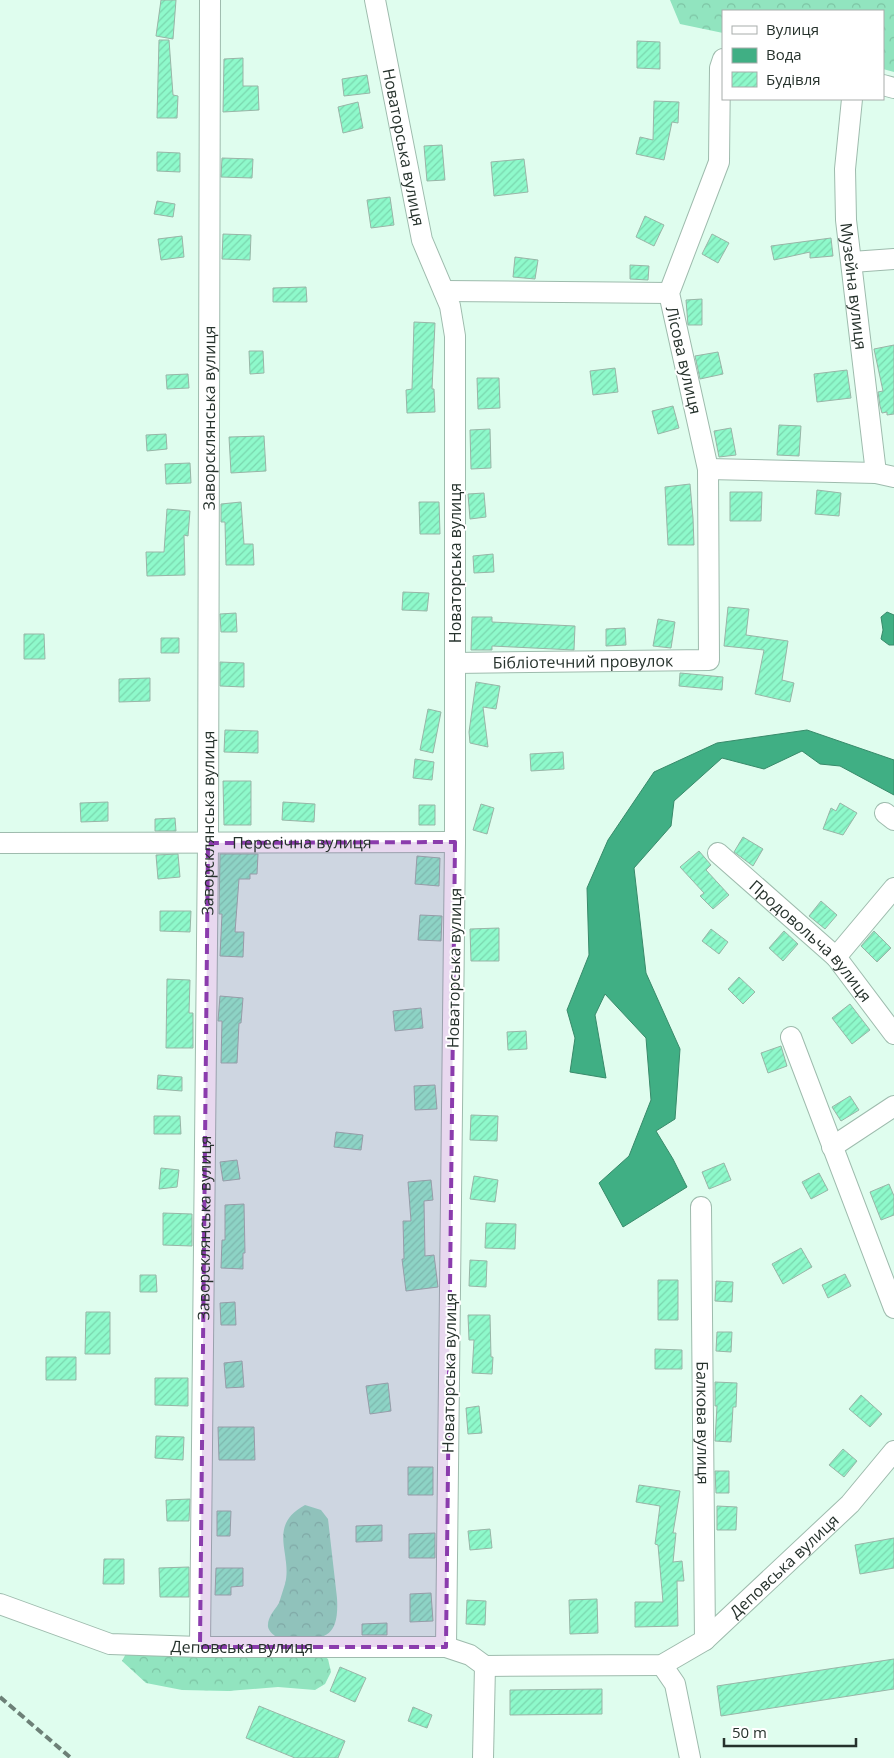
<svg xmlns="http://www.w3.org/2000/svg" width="894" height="1758" font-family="'Open Sans',sans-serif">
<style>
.forest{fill:url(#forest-crowns)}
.water{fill:#40af84;stroke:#388a6a}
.building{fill:url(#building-hatch);stroke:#99b5a7}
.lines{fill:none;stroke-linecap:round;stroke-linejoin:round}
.minor-casing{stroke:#9ebbad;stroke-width:22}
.minor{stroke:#fff;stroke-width:20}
.rail{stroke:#6d8077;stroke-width:4;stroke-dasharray:8 4;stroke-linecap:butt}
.marked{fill:#8b3cad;fill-opacity:0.2;stroke:#8b3cad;stroke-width:4;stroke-dasharray:10 6;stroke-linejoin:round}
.labels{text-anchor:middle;stroke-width:4;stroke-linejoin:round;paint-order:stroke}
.street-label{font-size:16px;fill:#26322c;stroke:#fff}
</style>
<defs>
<pattern id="forest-crowns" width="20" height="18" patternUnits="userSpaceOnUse" patternTransform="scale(1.25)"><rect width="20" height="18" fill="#91e4bf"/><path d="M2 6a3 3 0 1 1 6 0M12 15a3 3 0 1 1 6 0" fill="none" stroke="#7dc4a4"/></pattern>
<pattern id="building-hatch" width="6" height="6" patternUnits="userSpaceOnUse" patternTransform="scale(1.25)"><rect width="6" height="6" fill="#8ef9cb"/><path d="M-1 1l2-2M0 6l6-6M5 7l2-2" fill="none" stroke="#7ad6ae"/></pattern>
</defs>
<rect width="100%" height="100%" fill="#dffdee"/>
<!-- forest -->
<path class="forest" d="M 670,0 L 894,0 L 894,72 L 883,69 L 883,11 L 723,11 L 723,33 L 680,24 Z
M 305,1505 L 321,1510 L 328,1519 L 337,1598 C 340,1647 316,1638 278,1638 C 275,1636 269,1632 268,1627 C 267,1617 275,1610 279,1603 C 281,1597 283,1590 285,1584 C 293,1555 266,1526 305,1505 Z
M 129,1648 L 318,1652 L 328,1659 L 331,1672 L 325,1684 L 315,1690 L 278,1687 L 228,1691 L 182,1690 L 146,1683 L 122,1661 Z"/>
<!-- water -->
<path class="water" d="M 887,612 L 894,615 L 894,645 L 889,645 L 881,639 L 883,630 L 881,617 Z
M 807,730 L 894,760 L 894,795 L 840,766 L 820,764 L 802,751 L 764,769 L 722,758 L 674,801 L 671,826 L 634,868 L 646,973 L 680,1049 L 675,1119 L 656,1131 L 673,1159 L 687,1187 L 623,1227 L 599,1183 L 629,1156 L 651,1100 L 646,1038 L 605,994 L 595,1015 L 606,1078 L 570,1072 L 575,1038 L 567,1010 L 589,955 L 587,888 L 608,840 L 654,772 L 717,743 Z"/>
<!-- building -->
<path class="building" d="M 161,0 L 176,0 L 173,39 L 156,36 Z
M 159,40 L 169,40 L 173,95 L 178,96 L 177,118 L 157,118 Z
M 637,41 L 660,42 L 660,69 L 637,68 Z
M 243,58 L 243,86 L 258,86 L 259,110 L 223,112 L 224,59 Z
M 367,75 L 370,93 L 344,96 L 342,79 Z
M 654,101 L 679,102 L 678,123 L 672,122 L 664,160 L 636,154 L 640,137 L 653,140 Z
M 358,102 L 363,128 L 343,133 L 338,107 Z
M 442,145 L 445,180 L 427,181 L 424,146 Z
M 157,152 L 180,153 L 180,172 L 157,171 Z
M 222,158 L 253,159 L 252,178 L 221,177 Z
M 524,159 L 528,192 L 494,196 L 491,162 Z
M 390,197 L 394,225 L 371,228 L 367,200 Z
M 157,201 L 175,204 L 173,217 L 154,214 Z
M 645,216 L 664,225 L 654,246 L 636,237 Z
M 223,234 L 251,235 L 250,260 L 222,259 Z
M 712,234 L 729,243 L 718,263 L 702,254 Z
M 182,236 L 184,257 L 161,260 L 158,239 Z
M 831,238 L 833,256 L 810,258 L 810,252 L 774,260 L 771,246 Z
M 515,257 L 538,260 L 535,279 L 513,277 Z
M 630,265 L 649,266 L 648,280 L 630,279 Z
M 306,287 L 307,302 L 273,302 L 273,288 Z
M 702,299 L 702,325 L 688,325 L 686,300 Z
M 414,322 L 435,323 L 432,389 L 434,389 L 435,412 L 407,413 L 406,390 L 412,389 Z
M 894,345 L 894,414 L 887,415 L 887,412 L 882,413 L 880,406 L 878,392 L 883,391 L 874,349 Z
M 249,351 L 263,351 L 264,373 L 250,374 Z
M 718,352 L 723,374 L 700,379 L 695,356 Z
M 615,368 L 618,392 L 593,395 L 590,371 Z
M 847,370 L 851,398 L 817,402 L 814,374 Z
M 188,374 L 189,388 L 167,389 L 166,375 Z
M 477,378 L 499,378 L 500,408 L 478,409 Z
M 673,406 L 679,428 L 658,434 L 652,411 Z
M 779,425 L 801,426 L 799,456 L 777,455 Z
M 731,428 L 736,455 L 719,457 L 714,431 Z
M 490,429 L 491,468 L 471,469 L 470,430 Z
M 166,434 L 167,449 L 147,451 L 146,435 Z
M 264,436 L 266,471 L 231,473 L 229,437 Z
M 190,463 L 191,483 L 166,484 L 165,464 Z
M 690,484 L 693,518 L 694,545 L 668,545 L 665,487 Z
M 817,490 L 841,493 L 839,516 L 815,514 Z
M 730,492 L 762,492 L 761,521 L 730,521 Z
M 484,493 L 486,517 L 470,519 L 468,494 Z
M 241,502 L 244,544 L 253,544 L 254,565 L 226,565 L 225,522 L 221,522 L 221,504 Z
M 419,502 L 439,502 L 440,534 L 420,534 Z
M 167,509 L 190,511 L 188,536 L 184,535 L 185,575 L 147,576 L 146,552 L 164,552 Z
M 493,554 L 494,572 L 474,573 L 473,556 Z
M 403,592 L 429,593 L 427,611 L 402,610 Z
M 728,607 L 749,609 L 746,635 L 788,641 L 782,680 L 794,683 L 790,702 L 755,694 L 764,650 L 724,646 Z
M 236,613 L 237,632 L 221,632 L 220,614 Z
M 472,617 L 492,617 L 492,622 L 575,626 L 574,650 L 492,646 L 492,650 L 471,650 Z
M 658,619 L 675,622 L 671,648 L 653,646 Z
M 625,628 L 626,645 L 606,646 L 606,629 Z
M 24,634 L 44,634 L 45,659 L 24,659 Z
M 161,638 L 179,638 L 179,653 L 161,653 Z
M 220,662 L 244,663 L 244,687 L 220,686 Z
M 680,673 L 723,677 L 722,690 L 679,686 Z
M 150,678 L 150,701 L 119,702 L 119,679 Z
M 476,682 L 500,686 L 496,709 L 483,707 L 488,747 L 470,743 L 469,732 Z
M 428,709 L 441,712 L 433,753 L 420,750 Z
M 225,730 L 258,731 L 258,753 L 224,752 Z
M 563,752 L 564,769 L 531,771 L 530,754 Z
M 415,759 L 434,762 L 432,780 L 413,778 Z
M 223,781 L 251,781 L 251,825 L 224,825 Z
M 108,802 L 108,821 L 81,822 L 80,803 Z
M 283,802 L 315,804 L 314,822 L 282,820 Z
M 840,803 L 857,813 L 843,835 L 823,829 L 831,808 L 836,811 Z
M 481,804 L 494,808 L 487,834 L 473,830 Z
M 419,805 L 435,805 L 435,825 L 419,825 Z
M 175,818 L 176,831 L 155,831 L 155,819 Z
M 743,837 L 763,849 L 753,866 L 734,852 Z
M 699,851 L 711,865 L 706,870 L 729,895 L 713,909 L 700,896 L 704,893 L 680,867 Z
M 178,854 L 180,877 L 158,879 L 156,855 Z
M 220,854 L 258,854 L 257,874 L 250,874 L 250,879 L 239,879 L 235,932 L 244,932 L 243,957 L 220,956 L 222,914 L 219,914 Z
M 417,856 L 440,858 L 439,886 L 415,884 Z
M 821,901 L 837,915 L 825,929 L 809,916 Z
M 160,911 L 191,911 L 190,932 L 160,931 Z
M 420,915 L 442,916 L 441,941 L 418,940 Z
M 499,928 L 499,961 L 471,961 L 470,929 Z
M 711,929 L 728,942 L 719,954 L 702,941 Z
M 784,931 L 798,944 L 783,961 L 769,948 Z
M 874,931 L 891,948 L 877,962 L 861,946 Z
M 739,977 L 755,992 L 743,1004 L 728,989 Z
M 167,979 L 190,980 L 189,1013 L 193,1013 L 193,1048 L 166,1048 Z
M 220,996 L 243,998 L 241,1023 L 239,1023 L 237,1063 L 221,1063 L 222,1021 L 218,1021 Z
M 850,1004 L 870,1030 L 852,1044 L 832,1018 Z
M 421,1008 L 423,1028 L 395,1031 L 393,1011 Z
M 526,1031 L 527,1049 L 508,1050 L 507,1032 Z
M 781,1046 L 787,1066 L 768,1073 L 761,1053 Z
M 158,1075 L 182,1077 L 182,1091 L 157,1089 Z
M 435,1085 L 437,1109 L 415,1110 L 414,1086 Z
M 850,1096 L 859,1110 L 841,1121 L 832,1107 Z
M 471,1115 L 498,1116 L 497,1141 L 470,1140 Z
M 154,1116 L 180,1116 L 181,1134 L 154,1134 Z
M 336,1132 L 363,1135 L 361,1150 L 334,1147 Z
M 237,1160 L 240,1179 L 223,1181 L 220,1162 Z
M 724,1163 L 731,1180 L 709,1189 L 702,1172 Z
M 161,1168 L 179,1170 L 177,1187 L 159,1189 Z
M 819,1173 L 828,1190 L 811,1199 L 802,1182 Z
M 474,1176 L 498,1180 L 495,1202 L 470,1199 Z
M 431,1180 L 433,1200 L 424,1201 L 425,1256 L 434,1255 L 438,1287 L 406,1291 L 402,1259 L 404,1259 L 403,1221 L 411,1221 L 408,1182 Z
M 889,1184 L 894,1196 L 894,1215 L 881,1220 L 870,1192 Z
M 244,1204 L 245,1253 L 243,1253 L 243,1269 L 221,1268 L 222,1240 L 225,1240 L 225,1205 Z
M 163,1213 L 192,1214 L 192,1246 L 163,1245 Z
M 486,1223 L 516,1224 L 515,1249 L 485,1248 Z
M 801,1248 L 812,1267 L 783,1284 L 772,1264 Z
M 470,1260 L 487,1261 L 486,1287 L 469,1286 Z
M 845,1274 L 851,1286 L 828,1298 L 822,1285 Z
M 140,1275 L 156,1275 L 157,1292 L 140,1292 Z
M 658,1280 L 678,1280 L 678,1320 L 658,1320 Z
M 716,1281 L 733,1282 L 732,1302 L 715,1301 Z
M 235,1302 L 236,1325 L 221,1325 L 220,1303 Z
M 86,1312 L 110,1312 L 110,1354 L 85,1354 Z
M 468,1315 L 490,1315 L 491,1357 L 493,1357 L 492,1374 L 472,1373 L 474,1340 L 469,1340 Z
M 717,1332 L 732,1332 L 731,1352 L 716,1351 Z
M 655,1349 L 682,1350 L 682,1369 L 655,1369 Z
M 46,1357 L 76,1357 L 76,1380 L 46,1380 Z
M 242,1361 L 244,1387 L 226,1388 L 224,1363 Z
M 155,1378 L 188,1378 L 188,1406 L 155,1405 Z
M 715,1382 L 737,1383 L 736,1407 L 733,1407 L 731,1442 L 715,1441 L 717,1406 L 715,1406 Z
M 388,1383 L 391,1411 L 370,1414 L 366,1386 Z
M 861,1395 L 882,1414 L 870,1427 L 849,1409 Z
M 479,1406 L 482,1433 L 468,1434 L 466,1408 Z
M 218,1427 L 254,1427 L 255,1460 L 219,1460 Z
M 156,1436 L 184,1437 L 183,1460 L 155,1458 Z
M 843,1449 L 857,1461 L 844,1477 L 829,1465 Z
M 408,1467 L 433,1467 L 433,1495 L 408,1495 Z
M 715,1471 L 729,1471 L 729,1493 L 716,1493 Z
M 639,1485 L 680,1491 L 673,1533 L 676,1533 L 673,1562 L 682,1561 L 684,1581 L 677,1581 L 678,1626 L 635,1627 L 635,1602 L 663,1602 L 658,1545 L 655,1544 L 660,1506 L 636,1502 Z
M 190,1499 L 189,1521 L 167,1521 L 166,1500 Z
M 717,1506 L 737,1507 L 736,1530 L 717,1530 Z
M 217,1511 L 231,1511 L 230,1536 L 217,1536 Z
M 382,1525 L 382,1541 L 356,1542 L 356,1526 Z
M 490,1529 L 492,1548 L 470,1550 L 468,1531 Z
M 435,1533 L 435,1558 L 409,1558 L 409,1534 Z
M 894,1538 L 894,1568 L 860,1574 L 855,1545 Z
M 104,1559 L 124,1559 L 124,1584 L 103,1584 Z
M 189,1567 L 189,1597 L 160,1597 L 159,1568 Z
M 216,1568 L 243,1568 L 243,1586 L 231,1587 L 231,1595 L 215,1595 Z
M 431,1593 L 433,1621 L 410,1622 L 410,1594 Z
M 597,1599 L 598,1633 L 570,1634 L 569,1600 Z
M 467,1600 L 486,1601 L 485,1625 L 466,1624 Z
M 387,1623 L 387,1635 L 362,1635 L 362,1624 Z
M 894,1659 L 894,1689 L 721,1716 L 717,1686 Z
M 340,1667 L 366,1678 L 355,1702 L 330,1691 Z
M 602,1689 L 602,1714 L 510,1715 L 510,1690 Z
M 259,1706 L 345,1741 L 338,1758 L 295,1758 L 246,1738 Z
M 413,1707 L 432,1715 L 427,1728 L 408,1721 Z"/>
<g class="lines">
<defs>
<g id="minor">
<path id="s1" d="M 375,0 L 422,240 L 450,306 L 455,336 L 455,842 L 446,1647"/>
<path d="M 883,85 L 894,88"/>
<path id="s2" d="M 852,99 L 845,169 L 846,220 L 876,473"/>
<path d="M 852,262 L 894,259"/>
<path d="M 444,291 L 669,293"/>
<path d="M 708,469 L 876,473 L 894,477"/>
<path id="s3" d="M 455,663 L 709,660 L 708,469 L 669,293 L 719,162 L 720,68 L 723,59"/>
<path d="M 885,813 L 894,820"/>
<path id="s4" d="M 0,843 L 455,842"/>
<path id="s5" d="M 718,853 L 836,957 L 894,1034"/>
<path d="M 836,957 L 894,888"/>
<path d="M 791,1037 L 894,1308"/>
<path d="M 832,1147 L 894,1106"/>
<path id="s6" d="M 701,1207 L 705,1640"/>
<path id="s7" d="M 0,1604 L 110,1644 L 200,1647 L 446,1647 L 470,1655 L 485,1666 L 662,1665 L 705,1640 L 850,1504 L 894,1451"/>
<path id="s8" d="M 200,1647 L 208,843 L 210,0"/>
<path d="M 662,1665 L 675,1684 L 690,1758"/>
<path d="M 483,1758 L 485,1666"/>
</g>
</defs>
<!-- minor casing -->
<use href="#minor" class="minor-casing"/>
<!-- minor -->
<use href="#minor" class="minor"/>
<!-- rail -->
<path class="rail" d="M 0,1697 L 71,1758"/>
</g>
<!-- marked area -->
<path class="marked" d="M 455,842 L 446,1647 L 200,1647 L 208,843 Z"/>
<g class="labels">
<!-- street labels -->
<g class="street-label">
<text dy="6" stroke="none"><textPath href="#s1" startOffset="150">Новаторська вулиця</textPath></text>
<text dy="6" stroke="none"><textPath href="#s2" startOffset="188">Музейна вулиця</textPath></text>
<text transform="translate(684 360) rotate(77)" y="6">Лісова вулиця</text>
<text dy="6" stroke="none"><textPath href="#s8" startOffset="1229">Заворсклянська вулиця</textPath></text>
<text transform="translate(455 563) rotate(-90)" y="6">Новаторська вулиця</text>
<text dy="6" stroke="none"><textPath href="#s3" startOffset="128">Бібліотечний провулок</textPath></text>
<text dy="6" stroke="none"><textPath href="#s8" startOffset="824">Заворсклянська вулиця</textPath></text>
<text dy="6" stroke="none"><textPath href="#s4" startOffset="302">Пересічна вулиця</textPath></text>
<text dy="6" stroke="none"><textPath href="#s5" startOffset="128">Продовольча вулиця</textPath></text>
<text transform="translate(454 968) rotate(-89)" y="6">Новаторська вулиця</text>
<text dy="6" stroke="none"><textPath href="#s8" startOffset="419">Заворсклянська вулиця</textPath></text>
<text transform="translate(449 1373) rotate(-89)" y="6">Новаторська вулиця</text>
<text dy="6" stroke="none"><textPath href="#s6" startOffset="216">Балкова вулиця</textPath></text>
<text dy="6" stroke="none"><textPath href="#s7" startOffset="832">Деповська вулиця</textPath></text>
<text dy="6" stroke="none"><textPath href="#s7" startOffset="249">Деповська вулиця</textPath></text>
</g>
</g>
<!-- legend -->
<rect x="722" y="10" width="162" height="90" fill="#ffffff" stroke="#a8adab"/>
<rect x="732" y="26" width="25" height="8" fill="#ffffff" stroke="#a8adab"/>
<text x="766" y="35" font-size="15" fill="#26322c">Вулиця</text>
<rect x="732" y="48" width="25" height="15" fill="#40af84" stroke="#a8adab"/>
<text x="766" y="60" font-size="15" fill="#26322c">Вода</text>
<rect x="732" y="72" width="25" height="15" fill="url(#building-hatch)" stroke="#a8adab"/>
<text x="766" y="85" font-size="15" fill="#26322c">Будівля</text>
<!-- scale -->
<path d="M724 1738v8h132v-8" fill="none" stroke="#26322c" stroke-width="2.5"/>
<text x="732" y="1738" font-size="15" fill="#26322c" stroke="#ffffff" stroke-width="4" paint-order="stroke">50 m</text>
</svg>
